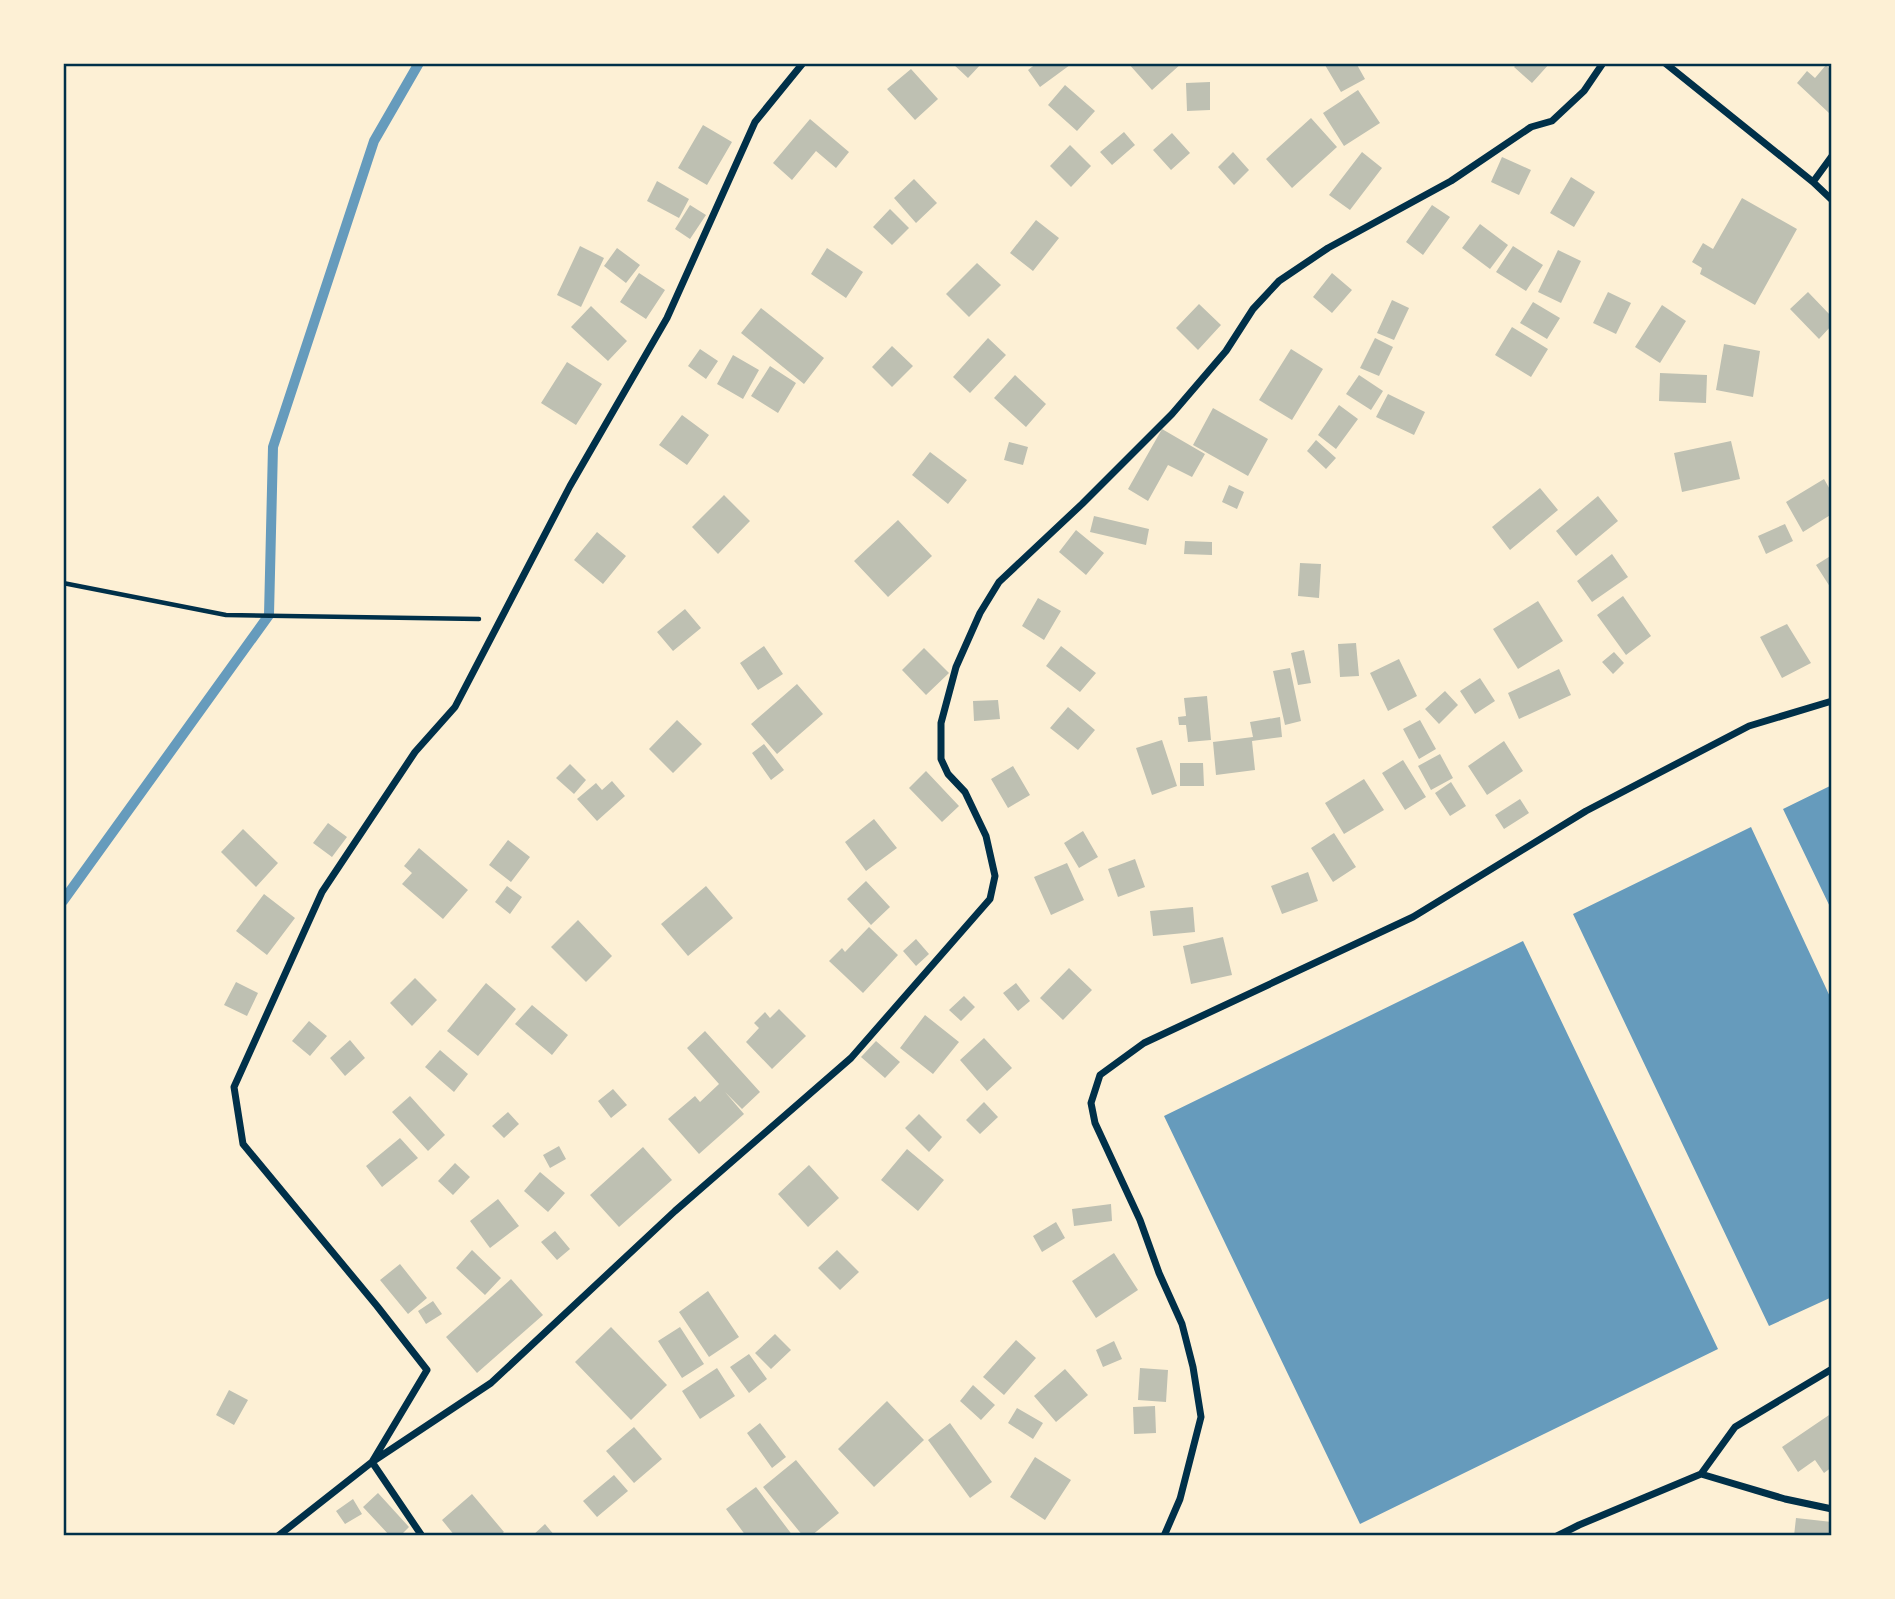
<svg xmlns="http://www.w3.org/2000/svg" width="1895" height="1599" font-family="Rubik,sans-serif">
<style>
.water{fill:#669bbc}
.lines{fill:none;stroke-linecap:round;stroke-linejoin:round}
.stream{stroke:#669bbc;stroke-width:10}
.building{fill:#bec0b2}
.path{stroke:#003049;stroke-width:4.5}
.minor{stroke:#003049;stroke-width:7}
.neatline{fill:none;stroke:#003049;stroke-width:2.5}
</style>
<rect width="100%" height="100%" fill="#fdf0d5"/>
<!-- water -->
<path class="water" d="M 1832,785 L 1832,911 L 1783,809 Z
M 1751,827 L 1832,1001 L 1832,1297 L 1769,1326 L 1573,914 Z
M 1523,941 L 1718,1349 L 1360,1524 L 1164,1116 Z"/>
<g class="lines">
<!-- stream -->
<path class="stream" d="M 63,901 L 269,615 L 273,447 L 374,141 L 419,63"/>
</g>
<!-- building -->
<path class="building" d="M 952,63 L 982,63 L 968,78 Z
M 1037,63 L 1069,63 L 1070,65 L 1040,87 L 1028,70 Z
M 1128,63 L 1182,63 L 1152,90 Z
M 1329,63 L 1356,63 L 1365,79 L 1341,92 L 1325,65 Z
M 1518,63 L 1550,63 L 1532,83 L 1514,67 Z
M 1826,65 L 1832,71 L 1832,109 L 1829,113 L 1797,83 L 1807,71 L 1815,78 Z
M 911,69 L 938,99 L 915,120 L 887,89 Z
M 1210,82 L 1210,110 L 1187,111 L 1186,83 Z
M 1065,85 L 1095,111 L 1077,131 L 1048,105 Z
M 1358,90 L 1380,123 L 1344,146 L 1323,113 Z
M 1311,118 L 1337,147 L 1292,188 L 1266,159 Z
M 810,119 L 849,152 L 836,168 L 816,151 L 792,180 L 773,163 Z
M 703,125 L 732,142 L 707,185 L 678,168 Z
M 1124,132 L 1135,145 L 1112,165 L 1100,152 Z
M 1172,133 L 1190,153 L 1171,170 L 1153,150 Z
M 1070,145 L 1091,166 L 1071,187 L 1050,166 Z
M 1233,152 L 1249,170 L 1234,185 L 1218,167 Z
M 1362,152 L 1382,168 L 1350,210 L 1329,195 Z
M 1502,157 L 1531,170 L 1519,195 L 1491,182 Z
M 1571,177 L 1595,192 L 1574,227 L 1550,213 Z
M 914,179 L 937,203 L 916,223 L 894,198 Z
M 657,181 L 689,199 L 679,218 L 647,201 Z
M 1742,198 L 1797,229 L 1755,305 L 1700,274 L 1702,268 L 1692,262 L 1703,243 L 1713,249 Z
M 690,205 L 706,215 L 690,239 L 675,229 Z
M 1432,205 L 1450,217 L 1423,255 L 1406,242 Z
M 890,209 L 909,228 L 892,245 L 873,227 Z
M 1036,220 L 1059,238 L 1033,271 L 1010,253 Z
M 1480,224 L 1508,245 L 1490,269 L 1462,248 Z
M 580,246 L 604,258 L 581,307 L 557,295 Z
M 1513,246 L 1543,265 L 1526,291 L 1496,272 Z
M 617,248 L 640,265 L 626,283 L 604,266 Z
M 827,248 L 863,272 L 846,298 L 811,274 Z
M 1558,250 L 1581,261 L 1561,303 L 1538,292 Z
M 977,263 L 1001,285 L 969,317 L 946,294 Z
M 639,273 L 665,290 L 646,319 L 620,302 Z
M 1332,273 L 1352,290 L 1332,313 L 1313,297 Z
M 1608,292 L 1631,303 L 1616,334 L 1593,323 Z
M 1808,292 L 1832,317 L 1832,325 L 1819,339 L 1790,309 Z
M 1392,300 L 1409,308 L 1394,340 L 1377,333 Z
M 1533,302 L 1560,318 L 1547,339 L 1520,323 Z
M 1199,304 L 1221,325 L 1198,350 L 1176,328 Z
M 1662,305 L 1686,321 L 1660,363 L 1635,347 Z
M 591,306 L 627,341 L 608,361 L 571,327 Z
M 761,308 L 824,358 L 804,384 L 741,333 Z
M 1512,327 L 1548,349 L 1531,377 L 1495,355 Z
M 988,338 L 1006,355 L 970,393 L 953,377 Z
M 1375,338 L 1393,347 L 1379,376 L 1360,368 Z
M 1724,344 L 1760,351 L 1753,397 L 1716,390 Z
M 892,346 L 913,366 L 892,387 L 872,367 Z
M 700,349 L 718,361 L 706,379 L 688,366 Z
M 1291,349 L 1323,369 L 1292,420 L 1259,400 Z
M 733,355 L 759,370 L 743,399 L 717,384 Z
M 567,362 L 602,384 L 576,425 L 541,403 Z
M 770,366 L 796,383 L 778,413 L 751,396 Z
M 1660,373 L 1707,375 L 1706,403 L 1659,401 Z
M 1015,375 L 1046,404 L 1026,427 L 994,398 Z
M 1359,375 L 1383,391 L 1371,410 L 1346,394 Z
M 1388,394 L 1425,412 L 1414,435 L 1376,417 Z
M 1339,405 L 1358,419 L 1336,449 L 1318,435 Z
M 1213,408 L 1268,439 L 1248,476 L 1193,445 Z
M 682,415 L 709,435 L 687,465 L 659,445 Z
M 1162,429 L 1205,454 L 1192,477 L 1168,465 L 1148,501 L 1128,489 Z
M 1316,440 L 1336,458 L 1326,469 L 1307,451 Z
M 1731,441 L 1740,479 L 1682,492 L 1674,453 Z
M 1009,442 L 1028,447 L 1023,465 L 1004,460 Z
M 930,452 L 967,480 L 948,504 L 912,475 Z
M 1824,479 L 1832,493 L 1832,514 L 1803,532 L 1786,502 Z
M 1229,485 L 1244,492 L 1237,509 L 1222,502 Z
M 1540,488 L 1558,510 L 1510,550 L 1492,527 Z
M 724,495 L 750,521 L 718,554 L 692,527 Z
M 1598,496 L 1618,521 L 1576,556 L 1556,531 Z
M 1094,516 L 1149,529 L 1146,545 L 1090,532 Z
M 898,520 L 932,556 L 888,597 L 854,561 Z
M 1785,524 L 1793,541 L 1766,554 L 1758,536 Z
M 1076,530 L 1104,553 L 1086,575 L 1059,552 Z
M 597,532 L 626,556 L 603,584 L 574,560 Z
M 1185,541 L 1212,542 L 1212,555 L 1184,554 Z
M 1612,554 L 1628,577 L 1592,602 L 1577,581 Z
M 1832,555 L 1832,590 L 1816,565 Z
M 1300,563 L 1321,564 L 1319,598 L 1298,596 Z
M 1623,596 L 1651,636 L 1626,655 L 1597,615 Z
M 1038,598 L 1061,611 L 1044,640 L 1022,626 Z
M 1538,601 L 1563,641 L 1518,669 L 1493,629 Z
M 685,609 L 701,628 L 673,651 L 657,632 Z
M 1787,624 L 1811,663 L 1782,678 L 1760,637 Z
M 1356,643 L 1359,676 L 1340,677 L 1338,644 Z
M 764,646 L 783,674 L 758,690 L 740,663 Z
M 1061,646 L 1096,673 L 1080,692 L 1046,666 Z
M 924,648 L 949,673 L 926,695 L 902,670 Z
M 1304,650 L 1311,683 L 1298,685 L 1291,653 Z
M 1614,652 L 1624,663 L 1613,674 L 1602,662 Z
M 1399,659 L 1417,696 L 1388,711 L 1370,673 Z
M 1290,668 L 1301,721 L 1285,725 L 1273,671 Z
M 1559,669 L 1571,695 L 1519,719 L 1508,693 Z
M 1480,678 L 1495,701 L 1475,714 L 1460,691 Z
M 797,684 L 823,714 L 777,754 L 751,724 Z
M 1445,691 L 1458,705 L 1439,724 L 1425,709 Z
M 1207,696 L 1211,740 L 1188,742 L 1186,725 L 1179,725 L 1178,717 L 1186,716 L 1184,698 Z
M 998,700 L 1000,719 L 974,721 L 973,701 Z
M 1068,707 L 1095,730 L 1078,750 L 1050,728 Z
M 1280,717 L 1282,737 L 1252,741 L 1255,770 L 1216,775 L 1213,742 L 1253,737 L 1250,722 Z
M 677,720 L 702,744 L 673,773 L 649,749 Z
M 1420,720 L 1436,749 L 1419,759 L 1403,729 Z
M 1162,740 L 1177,786 L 1152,795 L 1136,748 Z
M 1504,741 L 1523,771 L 1487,795 L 1468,766 Z
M 764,744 L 784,770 L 771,780 L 752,753 Z
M 1440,754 L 1453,778 L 1431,790 L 1418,766 Z
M 1403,760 L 1426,797 L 1405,810 L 1382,773 Z
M 1180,763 L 1203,763 L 1204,786 L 1180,786 Z
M 570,764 L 586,780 L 574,794 L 556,778 Z
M 1013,766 L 1030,795 L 1008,808 L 991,779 Z
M 926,771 L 959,806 L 942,822 L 909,788 Z
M 1364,779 L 1384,810 L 1344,834 L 1325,803 Z
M 612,781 L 625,796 L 597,821 L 577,799 L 596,783 L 602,790 Z
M 1451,782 L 1466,806 L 1450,816 L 1435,793 Z
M 1520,799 L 1529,813 L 1504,829 L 1495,815 Z
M 874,819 L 897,848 L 866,871 L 845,842 Z
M 328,823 L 347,837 L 332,857 L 313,843 Z
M 243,829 L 278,863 L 256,887 L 221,852 Z
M 1083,831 L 1098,857 L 1079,868 L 1064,843 Z
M 1334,833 L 1356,867 L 1333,882 L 1311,848 Z
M 508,840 L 530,857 L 511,882 L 489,865 Z
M 419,848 L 468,890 L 443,919 L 402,884 L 412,873 L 404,866 Z
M 1135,859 L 1145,887 L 1118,897 L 1108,869 Z
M 1067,863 L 1084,900 L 1051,915 L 1034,877 Z
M 1308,872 L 1318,901 L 1282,914 L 1271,886 Z
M 866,881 L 890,907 L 871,925 L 847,899 Z
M 507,886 L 522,897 L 510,914 L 495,902 Z
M 706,886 L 733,918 L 688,956 L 661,924 Z
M 264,894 L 295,918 L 267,955 L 236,931 Z
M 1193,907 L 1195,932 L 1153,936 L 1150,911 Z
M 578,920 L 612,956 L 586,982 L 551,947 Z
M 869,927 L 898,955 L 863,993 L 829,961 L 842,948 L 845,952 Z
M 1223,937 L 1232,975 L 1191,984 L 1183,946 Z
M 916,939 L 929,954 L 916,966 L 903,951 Z
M 1069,968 L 1092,990 L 1063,1020 L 1040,998 Z
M 415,978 L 437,1000 L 412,1026 L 390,1003 Z
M 236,982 L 258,993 L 247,1016 L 224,1005 Z
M 486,983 L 516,1009 L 478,1056 L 447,1031 Z
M 1016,983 L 1030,1001 L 1018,1011 L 1003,993 Z
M 964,996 L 975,1007 L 961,1021 L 949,1010 Z
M 532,1005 L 568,1035 L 552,1055 L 515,1024 Z
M 779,1009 L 806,1036 L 772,1069 L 746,1042 L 759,1028 L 754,1023 L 765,1012 L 770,1018 Z
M 925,1015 L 959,1042 L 933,1074 L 900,1048 Z
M 309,1021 L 327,1036 L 310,1056 L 292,1041 Z
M 705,1031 L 760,1092 L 742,1109 L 725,1092 L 744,1114 L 699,1154 L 668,1119 L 695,1096 L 700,1102 L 719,1084 L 687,1048 Z
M 984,1038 L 1012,1068 L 987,1091 L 960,1060 Z
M 350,1040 L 365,1058 L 345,1076 L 330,1058 Z
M 876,1041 L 900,1062 L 885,1078 L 861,1057 Z
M 440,1050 L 468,1074 L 454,1092 L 425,1067 Z
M 613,1089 L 627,1105 L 611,1118 L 598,1101 Z
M 410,1096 L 445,1135 L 428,1151 L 392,1112 Z
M 984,1102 L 998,1117 L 980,1134 L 966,1120 Z
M 508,1112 L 519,1124 L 504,1138 L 492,1126 Z
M 919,1114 L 942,1137 L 929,1152 L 905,1128 Z
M 400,1138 L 418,1158 L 382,1187 L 366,1166 Z
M 559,1146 L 566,1159 L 550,1168 L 543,1155 Z
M 643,1147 L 672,1180 L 619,1227 L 590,1195 Z
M 907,1149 L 944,1180 L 918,1211 L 881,1180 Z
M 455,1163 L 470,1177 L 453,1195 L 438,1181 Z
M 809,1165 L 839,1198 L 808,1227 L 778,1194 Z
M 540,1172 L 565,1193 L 548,1212 L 524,1191 Z
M 498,1199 L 519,1226 L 490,1248 L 470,1221 Z
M 1111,1204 L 1112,1221 L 1074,1226 L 1072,1209 Z
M 1056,1222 L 1065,1238 L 1042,1252 L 1033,1236 Z
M 555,1231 L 570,1249 L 557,1260 L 541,1242 Z
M 472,1250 L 501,1278 L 485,1295 L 456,1268 Z
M 837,1250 L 859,1272 L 840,1290 L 818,1268 Z
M 1114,1253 L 1138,1290 L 1096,1318 L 1072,1281 Z
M 400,1264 L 427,1298 L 408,1314 L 380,1280 Z
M 511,1279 L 543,1315 L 477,1373 L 446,1337 Z
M 708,1291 L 739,1337 L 709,1357 L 679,1312 Z
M 433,1301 L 442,1314 L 426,1324 L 418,1311 Z
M 611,1327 L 667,1385 L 631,1420 L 575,1362 Z
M 680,1327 L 704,1364 L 682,1378 L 658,1341 Z
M 775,1334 L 791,1350 L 771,1369 L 755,1353 Z
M 1016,1340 L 1036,1358 L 1004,1395 L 983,1377 Z
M 1114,1341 L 1122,1359 L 1103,1367 L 1096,1350 Z
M 749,1354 L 767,1379 L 749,1393 L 730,1367 Z
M 717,1368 L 735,1396 L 700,1419 L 682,1391 Z
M 1140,1368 L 1168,1370 L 1166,1402 L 1138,1400 Z
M 1065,1369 L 1088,1395 L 1056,1422 L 1034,1396 Z
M 973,1385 L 995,1405 L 981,1420 L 960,1401 Z
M 229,1390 L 248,1400 L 234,1425 L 216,1415 Z
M 887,1401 L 924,1440 L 874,1487 L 838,1449 Z
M 1155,1406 L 1156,1433 L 1134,1434 L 1133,1407 Z
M 1017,1408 L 1043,1423 L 1033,1439 L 1008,1423 Z
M 1832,1413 L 1832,1467 L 1824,1473 L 1815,1460 L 1798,1472 L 1782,1447 Z
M 760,1423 L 786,1457 L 772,1468 L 747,1433 Z
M 950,1423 L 992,1482 L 970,1498 L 928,1440 Z
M 634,1427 L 662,1459 L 634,1483 L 606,1451 Z
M 1035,1457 L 1071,1480 L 1045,1520 L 1010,1497 Z
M 796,1460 L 839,1513 L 811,1536 L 803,1536 L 763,1487 Z
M 614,1475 L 628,1491 L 597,1517 L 583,1501 Z
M 756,1487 L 793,1536 L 746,1536 L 726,1509 Z
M 378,1493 L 409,1527 L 400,1536 L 390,1536 L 363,1507 Z
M 472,1494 L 504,1532 L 499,1536 L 455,1536 L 442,1520 Z
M 353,1499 L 362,1514 L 345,1524 L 336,1511 Z
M 1796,1518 L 1832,1522 L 1832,1536 L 1794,1536 Z
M 545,1524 L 555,1536 L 532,1536 Z"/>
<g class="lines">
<!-- path -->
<path class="path" d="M 63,583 L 226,615 L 479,619"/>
<!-- minor -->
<path class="minor" d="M 1665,63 L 1813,182 L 1832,200
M 1813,182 L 1832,156
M 1701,1474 L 1785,1499 L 1832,1509
M 278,1536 L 372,1462 L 491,1383 L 675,1211 L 851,1058 L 990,899 L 995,876 L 986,836 L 965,792 L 948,774 L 941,759 L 941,723 L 956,667 L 980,613 L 999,582 L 1082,504 L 1172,414 L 1226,351 L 1253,309 L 1279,281 L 1328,248 L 1451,181 L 1531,127 L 1552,121 L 1584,91 L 1603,63
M 422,1536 L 372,1462 L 427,1370 L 377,1306 L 243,1144 L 234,1087 L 322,892 L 415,752 L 455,707 L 570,486 L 667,318 L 755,122 L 803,63
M 1164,1536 L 1180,1499 L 1201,1417 L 1193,1367 L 1182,1324 L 1159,1273 L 1140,1220 L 1095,1123 L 1091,1103 L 1100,1075 L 1144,1043 L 1413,917 L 1586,811 L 1749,726 L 1832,701
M 1557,1536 L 1579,1525 L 1701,1474 L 1735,1427 L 1832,1369"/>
</g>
<!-- border -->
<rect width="1895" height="1599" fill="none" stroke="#fdf0d5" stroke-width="130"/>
<rect x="65" y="65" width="1765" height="1469" class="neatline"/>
</svg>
